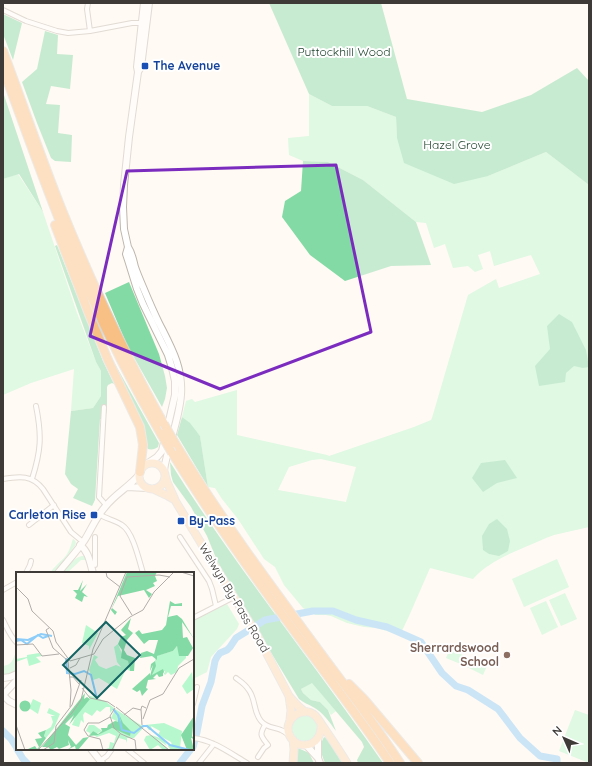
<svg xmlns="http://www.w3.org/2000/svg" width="592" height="766" font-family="Quicksand,sans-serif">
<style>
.green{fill:#b8f8ce;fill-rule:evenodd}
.forest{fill:#84daa5}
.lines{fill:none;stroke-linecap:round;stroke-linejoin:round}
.river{stroke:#8ccdf9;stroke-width:7}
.street-casing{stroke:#beb6ad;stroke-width:6}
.secondary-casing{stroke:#beb6ad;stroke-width:8}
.primary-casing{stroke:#d8d8d7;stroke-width:9}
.highway-casing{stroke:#d8d8d7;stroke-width:10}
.street{stroke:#fff;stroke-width:4}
.secondary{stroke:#fff;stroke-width:6}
.primary{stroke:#fbd9b5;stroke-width:7}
.highway{stroke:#f8c084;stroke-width:8}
.highway-bridge-casing{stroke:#d8d8d7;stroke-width:10;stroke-linecap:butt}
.highway-bridge{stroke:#f8c084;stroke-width:8}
.marked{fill:none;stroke:#7b2cbf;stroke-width:3;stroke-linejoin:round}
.transit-dot{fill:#1a4fb4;stroke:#fff;stroke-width:1.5}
.education-dot{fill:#8d6e63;stroke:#fff;stroke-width:1.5}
.labels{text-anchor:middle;stroke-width:4;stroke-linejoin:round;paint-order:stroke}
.park-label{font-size:12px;fill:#183d27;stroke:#fff}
.transit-label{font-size:12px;font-weight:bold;fill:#164399;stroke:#fff;text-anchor:start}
.street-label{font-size:12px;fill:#3e3a37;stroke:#fff}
.education-label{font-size:12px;font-weight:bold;fill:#785e54;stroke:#fff;text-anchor:end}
.inset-river{fill:none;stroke:#8ccdf9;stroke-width:2}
.inset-road{fill:none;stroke:#b2ada8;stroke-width:1}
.view{fill:#146464;fill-opacity:0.15;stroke:#146464;stroke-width:2}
.inset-edge{fill:none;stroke:#3e3a37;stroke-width:2}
</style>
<rect width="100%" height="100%" fill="#fffaf4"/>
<!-- green -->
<path class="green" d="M 309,94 L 332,106 L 367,106 L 396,117 L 397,138 L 488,176 L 546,152 L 589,185 L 589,527 L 554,535 L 546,538 C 522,549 490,559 473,579 L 430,568 L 409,616 L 400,635 L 377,628 L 364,627 L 347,623 L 331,616 L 326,615 L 316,615 L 303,608 L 284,585 L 275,567 L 264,559 L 238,519 L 222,499 L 215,488 L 208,487 L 200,436 L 182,417 L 186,401 L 192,399 L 195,402 L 237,390 L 237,435 L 327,455 L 329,456 L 414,427 L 431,420 L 432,418 L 468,295 L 496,279 L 499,288 L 540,274 L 531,255 L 494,266 L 490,251 L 478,255 L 483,269 L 475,272 L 468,266 L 453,268 L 445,244 L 434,248 L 426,223 L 416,222 L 363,180 L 328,162 L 303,161 L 289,155 L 288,138 L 309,136 ZM 321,459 L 356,467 L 346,502 L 278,490 L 289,467 L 312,460 Z
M 18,174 L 43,212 L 77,313 L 96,362 L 101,371 L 101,396 L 93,408 L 71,411 L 74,369 L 31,383 L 3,395 L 3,179 Z
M 73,539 C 77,541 76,544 74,547 L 55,573 L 50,573 C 54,567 59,563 64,558 C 69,553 71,545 73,539 Z
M 82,556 L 85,556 L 87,559 L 87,561 L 85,560 L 81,560 L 67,573 L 62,573 C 68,566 73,558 82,556 Z
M 557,559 L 569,587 L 524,607 L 512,579 Z
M 565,593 L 577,619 L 561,626 L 549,600 Z
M 546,601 L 558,627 L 542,635 L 530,608 Z
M 227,604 L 239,624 L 237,629 L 211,657 L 207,672 L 193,679 L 193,621 Z
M 450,649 L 467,657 L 463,665 L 446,658 Z
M 17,650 L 17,669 L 15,672 L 15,673 L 3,676 L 3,666 C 13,665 13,658 17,650 Z
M 471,659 L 487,666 L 483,675 L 467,667 Z
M 312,682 L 336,711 L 331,715 L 328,710 L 320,702 L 311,700 L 303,693 L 301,689 Z
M 575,710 L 589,715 L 589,763 L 559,751 Z
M292 728a13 13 0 1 1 26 0a13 13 0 1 1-26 0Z"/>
<!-- forest -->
<path class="forest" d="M 269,3 L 381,3 L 407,99 L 482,112 L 531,95 L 577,68 L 589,81 L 589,185 L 546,152 L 488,176 L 454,184 L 404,163 L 397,138 L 396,117 L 367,106 L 332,106 L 309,94 Z
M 3,14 L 22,23 L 13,60 L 3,34 Z
M 45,31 L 58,35 L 57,54 L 73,55 L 70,89 L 51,86 L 46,104 L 60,105 L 58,133 L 72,135 L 71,162 L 55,161 L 51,158 L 37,123 L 22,82 L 37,69 Z
M 3,92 L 43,212 L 19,174 L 3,179 Z
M 303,161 L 328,162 L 363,180 L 416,222 L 431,265 L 391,266 L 345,281 L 310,255 L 282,217 L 285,201 L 301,191 Z
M 57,245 L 103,361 L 114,384 L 112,383 L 108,385 L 107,387 L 107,410 L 105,419 L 100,419 L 95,500 L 92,506 L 73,498 L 78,489 L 71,484 L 65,474 L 71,411 L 93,408 L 101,396 L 101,371 L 96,362 L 55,246 Z
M 129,282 L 159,354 L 165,376 L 167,388 L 165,399 L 162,407 L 127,345 L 105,293 Z
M 559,314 L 572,322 L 586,350 L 589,367 L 583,368 L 574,366 L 566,373 L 565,382 L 539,386 L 535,366 L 550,349 L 547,326 Z
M 115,364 L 159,443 L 158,447 C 155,449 152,450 148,449 L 146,446 L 113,365 Z
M 182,417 L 190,423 L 200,436 L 208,487 L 177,435 Z
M 505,460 L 517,478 L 497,483 L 483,492 L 472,478 L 481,463 Z
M 170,462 C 235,566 313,662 383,763 L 358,763 L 357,760 L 364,747 L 362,742 L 312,683 L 301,689 L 303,693 L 311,700 L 320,702 L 328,710 L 336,731 C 330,723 323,712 313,707 C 308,704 304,703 299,699 L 220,568 L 207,536 L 191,507 L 173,482 L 171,475 Z
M 497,519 L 507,529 L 510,541 L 508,551 L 499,556 L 489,554 L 483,550 L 482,536 L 489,524 Z
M 324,737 L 328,739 L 342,763 L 325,763 C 321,754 319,745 324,737 Z
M 298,748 L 309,753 L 314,763 L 297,763 Z"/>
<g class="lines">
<!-- river -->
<path class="river" d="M 3,731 L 11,739 L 17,748
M 193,747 L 197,732 L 202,706 L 211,682 L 215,661 L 217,657 L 220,653 L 227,650 L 230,647 L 236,638 L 265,620 L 313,611 L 333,611 L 356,620 L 387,627 L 421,642 L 442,673 L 456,686 L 468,690 L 498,709 L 520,738 L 540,756 L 557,759 L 557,763
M 17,749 L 23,759 L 27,763
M 180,763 L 191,749"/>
<defs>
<path id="street" d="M 88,3 L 87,9 L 90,31
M 3,10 L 26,21 L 57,31 L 68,33 L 90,31 L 132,23 L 143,23
M 104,407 L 99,497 L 106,505
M 3,479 C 20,476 32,475 43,489 L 71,532 L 83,542
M 32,479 C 41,451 42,436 36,406
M 99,514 C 106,519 115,520 122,525 C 133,532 139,560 143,573
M 29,525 L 54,505
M 95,537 L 95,565
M 180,537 L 209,581 L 212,589 L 216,606
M 26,573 L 30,565 L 31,561
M 3,590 L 17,582
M 193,618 L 234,597
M 3,620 C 7,628 10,636 17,643
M 236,678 C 240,681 245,684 248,689 C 256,698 253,712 261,721 C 267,728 274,727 281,730 C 284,731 287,734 289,735
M 193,704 L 197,687
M 193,738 C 213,740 230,753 247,763
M 127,749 L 144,763
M 258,757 L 264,748 L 268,745 C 261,736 259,735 265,725
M 100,761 L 107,756 L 112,749
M 199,763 L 214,744"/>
<path id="secondary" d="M 138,72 L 137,67 L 144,3
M 128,247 C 132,253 133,259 135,267 C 137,273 140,280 143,287 C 148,299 153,311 159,323 C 171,347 183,367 181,395 C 179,421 168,445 164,470
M 148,463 L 157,457 L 162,451 L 175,395 L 175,381 L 172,368 L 168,355 L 143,304 L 137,289 L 128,260 L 126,254 L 128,247 L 124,229 L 123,207 L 124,185 L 129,137 L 138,72 L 141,67 L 149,3
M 127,487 L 147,488
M 80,545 C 89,552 90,563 93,573
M 58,573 C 67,562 76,552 84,541 C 91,530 96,517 105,507 C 115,494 129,487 139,475
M 3,678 L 10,677 L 17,674
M 3,695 L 17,680
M 3,695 L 9,701 L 17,705
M 306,745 L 318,758 L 320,763
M 91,749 L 102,763
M 318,758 L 318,738"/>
<path id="primary" d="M139 476a13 13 0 1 1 26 0a13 13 0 1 1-26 0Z
M 165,475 L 167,482 L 176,502 L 257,635 L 289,696 L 298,706 L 305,712
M 153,489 L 168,496 L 175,500
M 289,696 L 291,710 L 290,720
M 321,724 C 322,735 316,745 304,745 C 299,745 294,742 291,738 C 279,720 306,701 318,719 C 328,734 338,748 347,763
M 293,763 L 294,749 L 293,740"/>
<path id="highway" d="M 3,51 C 23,104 41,158 62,210 C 92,284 125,355 164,424
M 3,69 C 30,142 55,215 86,285 C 108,336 133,386 161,434
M 55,225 L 89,314 L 108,360 L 140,427 L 143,445 L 140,472
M 175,443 C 222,521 277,594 331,667 C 355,699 379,730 400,763
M 172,453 C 209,513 250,571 292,628 C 325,673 359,717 390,763
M 349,684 L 364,699 L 418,763"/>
</defs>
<!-- street casing -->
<use href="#street" class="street-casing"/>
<!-- secondary casing -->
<use href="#secondary" class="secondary-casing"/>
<!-- primary casing -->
<use href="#primary" class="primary-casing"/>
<!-- highway casing -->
<use href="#highway" class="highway-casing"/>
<!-- street -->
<use href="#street" class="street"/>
<!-- secondary -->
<use href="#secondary" class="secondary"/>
<!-- primary -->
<use href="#primary" class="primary"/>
<!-- highway -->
<use href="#highway" class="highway"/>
<defs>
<path id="highway-bridge" d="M 164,424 L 175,443
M 161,434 L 172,453"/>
</defs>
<!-- highway-bridge casing -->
<use href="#highway-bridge" class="highway-bridge-casing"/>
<!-- highway-bridge -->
<use href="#highway-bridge" class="highway-bridge"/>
</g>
<!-- marked area -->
<path d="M0 0H592V766H0ZM 336,165 L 371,332 L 220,389 L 90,336 L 127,171 Z" fill="#fffaf4" fill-opacity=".55" fill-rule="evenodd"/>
<path class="marked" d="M 336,165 L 371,332 L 220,389 L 90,336 L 127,171 Z"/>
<!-- markers -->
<g class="transit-dot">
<rect x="141" y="62" width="8" height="8" rx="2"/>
<rect x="90" y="511" width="8" height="8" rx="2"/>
<rect x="177" y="517" width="8" height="8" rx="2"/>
</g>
<circle class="education-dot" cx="507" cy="655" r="4"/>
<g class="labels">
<!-- park labels -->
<g class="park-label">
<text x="344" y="56">Puttockhill Wood</text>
<text x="457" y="149">Hazel Grove</text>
</g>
<!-- transit labels -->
<g class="transit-label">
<text x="153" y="70">The Avenue</text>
<text x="86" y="519" text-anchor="end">Carleton Rise</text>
<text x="189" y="525">By-Pass</text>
</g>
<!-- street labels -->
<g class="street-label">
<text transform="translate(234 598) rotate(59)" y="4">Welwyn By-Pass Road</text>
</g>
<!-- education labels -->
<g class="education-label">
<text x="499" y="652">Sherrardswood<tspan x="499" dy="14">School</tspan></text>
</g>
</g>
<!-- overview -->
<g transform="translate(16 572)">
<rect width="178" height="178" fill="#fffaf4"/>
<path d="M 70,53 L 82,61 L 73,78 L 73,74 L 66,71 ZM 102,72 L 108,87 L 112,89 L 114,99 L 110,97 L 101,117 L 83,106 L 77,108 L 73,98 L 78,83 L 82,85 L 79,88 L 83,94 L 90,97 L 100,93 L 105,95 L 101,90 L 98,75 ZM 161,74 L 164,83 L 170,83 L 170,86 L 162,94 L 161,100 L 155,103 L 152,100 L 149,103 L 149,99 L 136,103 L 140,84 L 157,79 ZM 23,81 L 26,84 L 20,85 L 25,90 L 13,94 L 11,86 L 0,90 L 0,87 L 11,85 L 11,83 ZM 176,100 L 178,117 L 171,122 L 166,114 ZM 72,123 L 89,129 L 98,136 L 94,141 L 94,135 L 90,135 L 84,140 L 81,138 L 76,144 L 69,140 L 67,143 L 68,151 L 65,148 L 63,155 L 56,153 L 61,141 L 74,126 ZM 17,127 L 25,131 L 22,142 L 13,136 ZM 33,136 L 44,142 L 38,156 L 30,166 L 28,164 L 30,158 L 35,155 L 37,150 L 35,144 L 39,144 L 31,141 ZM 99,137 L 128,155 L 118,166 L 111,166 L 111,171 L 110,168 L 103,166 L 99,171 L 98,178 L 87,178 L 93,176 L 94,170 L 98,171 L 100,164 L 93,161 L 81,165 L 76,162 L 82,163 L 94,156 L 115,159 L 110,155 L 97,152 L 100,149 L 95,146 ZM 148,151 L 166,159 L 164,176 L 171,178 L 155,178 L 152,174 L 153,172 L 156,173 L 155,170 L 142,163 L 144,159 L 135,154 L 136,158 L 133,158 L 129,153 ZM 73,153 L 78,153 L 86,159 L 80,162 L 77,159 L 73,164 L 74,161 L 70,159 ZM 135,163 L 147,167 L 151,174 L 140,166 L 153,178 L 147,178 L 142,173 L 134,178 L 128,168 L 130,164 Z" fill="#b8f8ce"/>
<path d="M 111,0 L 141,0 L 139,4 L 141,9 L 137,11 L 139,14 L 130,18 L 136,22 L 133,26 L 128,18 L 102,24 L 96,36 L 101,40 L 99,43 L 95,38 ZM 67,8 L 64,19 L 71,12 L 66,20 L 72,25 L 68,24 L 66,30 L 59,26 L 61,22 L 57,18 L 62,18 ZM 154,29 L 159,32 L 166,31 L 166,34 L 155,34 L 152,45 L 161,43 L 166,47 L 178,67 L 166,50 L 167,66 L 171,65 L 177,76 L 172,84 L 163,84 L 161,74 L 157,79 L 141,84 L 141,88 L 136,84 L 124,86 L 125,81 L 131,79 L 138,82 L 142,68 L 133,68 L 128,72 L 119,61 L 123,58 L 126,62 L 146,58 L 150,53 ZM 115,46 L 112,57 L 117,61 L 111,68 L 108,78 L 111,83 L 119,86 L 118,99 L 114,99 L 112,89 L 105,86 L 106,78 L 102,72 L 105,65 L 110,63 L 105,58 ZM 139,89 L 140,94 L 136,103 L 147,97 L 149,103 L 147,100 L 147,104 L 143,105 L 141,102 L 137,106 L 140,107 L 132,108 L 130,116 L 132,117 L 126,124 L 124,118 L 121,120 L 116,117 L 134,101 L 134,104 L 137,93 L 134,99 L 135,92 ZM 69,121 L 68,127 L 71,125 L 74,127 L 53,153 L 58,143 L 49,152 L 54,155 L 52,163 L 60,173 L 67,166 L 73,165 L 62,178 L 56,178 L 60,178 L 59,174 L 51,178 L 55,175 L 52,168 L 53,173 L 43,177 L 41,175 L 35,178 L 32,175 L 26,175 ZM3.5 134a5.5 5.5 0 1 1 11 0a5.5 5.5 0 1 1-11 0ZM 103,142 L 107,151 L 115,159 L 114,164 L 96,156 L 82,163 L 73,164 L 77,159 L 82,162 L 86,159 L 85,156 L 91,156 L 92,153 L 99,149 L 102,150 L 102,147 L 105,150 ZM 178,144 L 176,164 L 178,167 L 175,166 L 178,178 L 171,178 L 165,163 ZM 30,158 L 28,164 L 30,166 L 22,178 L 14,178 L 12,177 L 19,174 L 21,177 L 23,175 L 19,167 L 26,166 L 22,161 Z" fill="#84daa5"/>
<path class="inset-river" d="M 0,67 L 12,68 L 25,62 L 36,64M 0,69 L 5,68 L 11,72 L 22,63 L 27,66 L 32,64M 50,86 L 51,101 L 59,102 L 68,99 L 75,103 L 81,127M 97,137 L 102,143 L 106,158 L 118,161 L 127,154 L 131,154 L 154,173 L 174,178"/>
<path class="inset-road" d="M 90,0 L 91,5 L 104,15M 165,0 L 178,4M 0,15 L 12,27 L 16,39 L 37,59 L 40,70 L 54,89 L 78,82 L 87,67 L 114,45 L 127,38 L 138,20 L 158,0M 116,43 L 104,24 L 111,5 L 143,3 L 154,5M 33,56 L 30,58 L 37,76 L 51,88M 0,73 L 17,72 L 26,84 L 43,82M 52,89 L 55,118 L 54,135M 54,96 L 60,93 L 64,86M 53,105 L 57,105 L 63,112M 66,116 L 74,126 L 92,130 L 99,135M 100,135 L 153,178M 99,136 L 94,144 L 98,156 L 105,162 L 119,168 L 120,177M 108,143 L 117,136 L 125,138M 127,147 L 134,128 L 147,122 L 163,96 L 178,87M 0,153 L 9,178M 126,153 L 125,137 L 126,134 L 130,136M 22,178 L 56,141 L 65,128 L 77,77 L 110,0M 27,178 L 38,171 L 40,154 L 56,133 L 65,108M 87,178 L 84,167 L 72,164 L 68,158 L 72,151 L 83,151 L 94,145M 96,178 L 104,162"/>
<path class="view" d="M 90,50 L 124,83 L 81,126 L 47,93 Z"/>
<rect width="178" height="178" class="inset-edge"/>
</g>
<!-- border -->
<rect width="592" height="766" fill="none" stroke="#3e3a37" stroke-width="8"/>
<!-- north arrow -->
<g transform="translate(564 738) rotate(315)" stroke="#ffffff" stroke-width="3" paint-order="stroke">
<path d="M0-3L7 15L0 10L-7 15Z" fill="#3e3a37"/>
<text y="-6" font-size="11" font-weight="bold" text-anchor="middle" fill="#3e3a37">N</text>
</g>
</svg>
